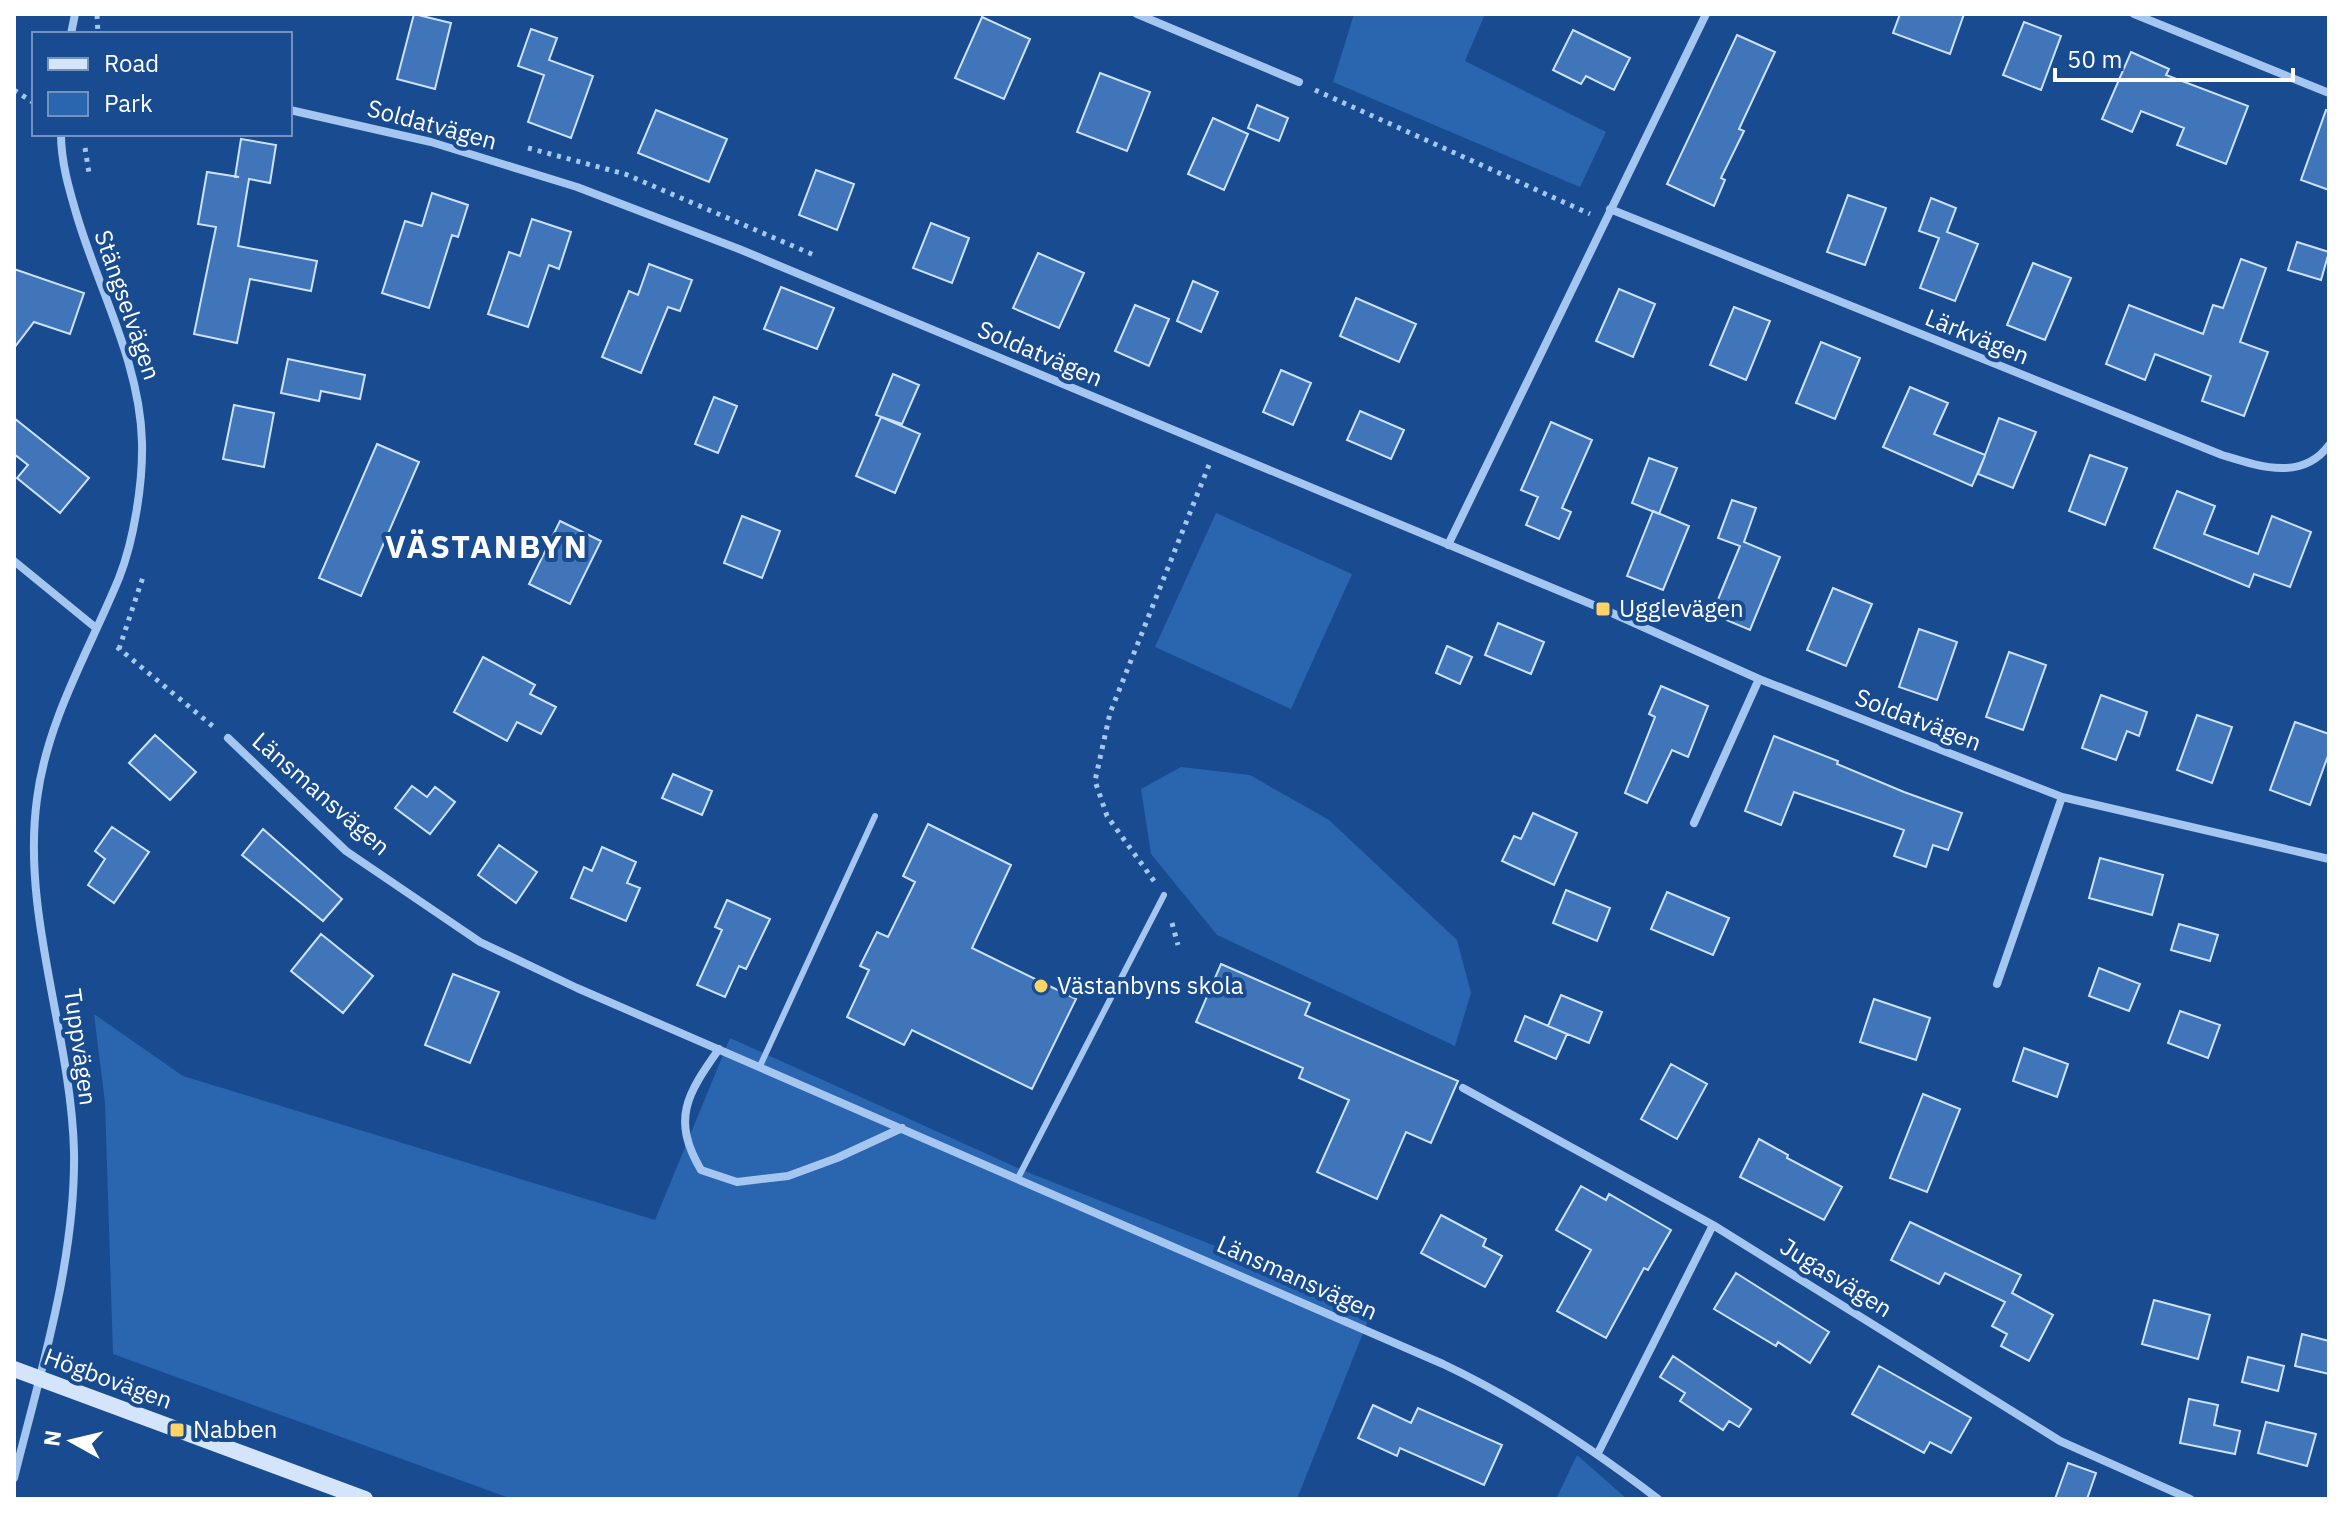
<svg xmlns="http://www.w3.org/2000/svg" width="2343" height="1513" font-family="'IBM Plex Sans',sans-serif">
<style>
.green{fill:#2a65af}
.building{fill:#4075b9;stroke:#cce1fb;stroke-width:2}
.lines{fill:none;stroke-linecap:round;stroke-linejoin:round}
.path{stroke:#a5c6f0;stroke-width:5;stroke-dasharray:4 6;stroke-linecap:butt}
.service{stroke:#a5c6f0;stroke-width:6}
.minor{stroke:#a5c6f0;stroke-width:8}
.secondary{stroke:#d3e4fb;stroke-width:16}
.poi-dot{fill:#ffd364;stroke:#184b90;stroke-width:3}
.labels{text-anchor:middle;stroke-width:8;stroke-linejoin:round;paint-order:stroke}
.street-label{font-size:24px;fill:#fff;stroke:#184b90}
.poi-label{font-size:24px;fill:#fff;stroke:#184b90;text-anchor:start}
.district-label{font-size:32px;font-weight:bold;letter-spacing:2px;fill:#fff;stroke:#184b90}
</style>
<rect width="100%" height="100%" fill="#184b90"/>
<!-- green -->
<path class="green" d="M 1354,14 L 1485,14 L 1465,61 L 1606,132 L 1580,187 L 1333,82 Z
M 1216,513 L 1352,574 L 1291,709 L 1155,647 Z
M 1181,767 L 1250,775 L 1329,820 L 1457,940 L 1471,993 L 1455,1046 L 1217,935 L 1151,854 L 1141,789 Z
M 94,1014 L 183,1076 L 655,1220 L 730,1038 L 1027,1172 L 1373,1308 L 1297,1499 L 512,1499 L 113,1354 L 105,1103 Z
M 1577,1455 L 1627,1499 L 1556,1499 Z"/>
<!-- building -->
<path class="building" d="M 414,14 L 451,23 L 435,89 L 397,79 Z
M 1900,14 L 1964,14 L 1950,54 L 1893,33 Z
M 982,17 L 1030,39 L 1004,99 L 955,78 Z
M 2024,22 L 2061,36 L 2041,90 L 2003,75 Z
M 531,29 L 557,38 L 549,60 L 593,76 L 571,138 L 528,122 L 544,75 L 518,66 Z
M 1573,30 L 1630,58 L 1614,90 L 1586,76 L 1581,84 L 1553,70 Z
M 1737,35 L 1775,52 L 1739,129 L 1744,131 L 1721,178 L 1725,180 L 1714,206 L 1667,184 Z
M 2131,52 L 2169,69 L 2166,75 L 2248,106 L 2226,164 L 2177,145 L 2184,128 L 2141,111 L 2132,132 L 2102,119 Z
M 1100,73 L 1150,92 L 1127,151 L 1077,132 Z
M 1257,105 L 1288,118 L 1279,141 L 1248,128 Z
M 656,110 L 727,139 L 709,182 L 638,153 Z
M 2326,110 L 2329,111 L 2329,190 L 2301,180 Z
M 1213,118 L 1248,134 L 1224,190 L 1188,174 Z
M 241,139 L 276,145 L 270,183 L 249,179 L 238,246 L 317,261 L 311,291 L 250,279 L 237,343 L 194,334 L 216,227 L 198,224 L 207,172 L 239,177 L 235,177 Z
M 816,170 L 854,184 L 837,230 L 799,215 Z
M 432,193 L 468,205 L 458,237 L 452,235 L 429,308 L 382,293 L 405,221 L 422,226 Z
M 1848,195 L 1886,208 L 1865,265 L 1827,252 Z
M 1931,198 L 1956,208 L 1947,232 L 1978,244 L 1955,301 L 1920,288 L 1939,238 L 1919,231 Z
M 532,219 L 571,232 L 559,269 L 549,265 L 528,327 L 488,314 L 509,252 L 520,256 Z
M 931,223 L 969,238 L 952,283 L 913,268 Z
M 2297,242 L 2329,252 L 2321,280 L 2288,270 Z
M 1038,253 L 1084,273 L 1059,328 L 1013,308 Z
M 2241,259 L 2266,268 L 2240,342 L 2268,352 L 2244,416 L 2202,401 L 2211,376 L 2155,354 L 2145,380 L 2106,364 L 2129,305 L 2203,334 L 2213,305 L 2223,308 Z
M 2033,263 L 2071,278 L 2045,340 L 2007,325 Z
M 649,264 L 692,280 L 680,311 L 668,307 L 641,373 L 602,357 L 629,291 L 638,295 Z
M 14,269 L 84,293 L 70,334 L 34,322 L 14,348 Z
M 1193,281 L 1218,292 L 1201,332 L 1177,321 Z
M 781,287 L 834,308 L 817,349 L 764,329 Z
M 1619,289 L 1655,304 L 1633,357 L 1596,341 Z
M 1356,298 L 1416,324 L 1399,362 L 1340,336 Z
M 1135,305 L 1169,319 L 1149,366 L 1115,351 Z
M 1734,307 L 1770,321 L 1746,380 L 1710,365 Z
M 1821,342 L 1860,358 L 1835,419 L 1796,403 Z
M 288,359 L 365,375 L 360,399 L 321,391 L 319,401 L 281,393 Z
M 1281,370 L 1311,383 L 1293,425 L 1263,412 Z
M 893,374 L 919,385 L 902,424 L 876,415 Z
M 1910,387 L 1948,403 L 1934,434 L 1985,455 L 1999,418 L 2036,432 L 2013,488 L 1978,474 L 1985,456 L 1972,486 L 1883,447 Z
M 714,397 L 737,406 L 718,453 L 695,444 Z
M 234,405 L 274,413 L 264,467 L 223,459 Z
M 1360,411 L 1404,430 L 1391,459 L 1347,440 Z
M 881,417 L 920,434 L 895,493 L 856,476 Z
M 14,418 L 89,478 L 60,513 L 17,478 L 28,465 L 14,454 Z
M 1551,422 L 1592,440 L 1562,508 L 1571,512 L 1559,539 L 1526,525 L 1538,497 L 1521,490 Z
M 377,444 L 419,462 L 361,596 L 319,578 Z
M 2090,455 L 2127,468 L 2105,525 L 2069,511 Z
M 1649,458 L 1677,468 L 1659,514 L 1632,503 Z
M 2177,491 L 2215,506 L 2204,534 L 2258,554 L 2272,516 L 2311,532 L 2290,587 L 2254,574 L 2249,587 L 2154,548 Z
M 1732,500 L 1756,508 L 1744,542 L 1780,557 L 1750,630 L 1712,614 L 1740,546 L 1718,538 Z
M 1653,511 L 1689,526 L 1663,590 L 1627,576 Z
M 742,516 L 780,531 L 762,578 L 724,563 Z
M 560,521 L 601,541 L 570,604 L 529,584 Z
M 1833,588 L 1872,604 L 1846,666 L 1807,650 Z
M 1498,623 L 1544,642 L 1531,674 L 1485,655 Z
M 1919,629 L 1957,642 L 1937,700 L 1899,687 Z
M 1447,646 L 1472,657 L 1460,684 L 1436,673 Z
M 2009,652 L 2046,665 L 2023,730 L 1986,717 Z
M 483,657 L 535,685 L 530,694 L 556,707 L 541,734 L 517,722 L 507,741 L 454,712 Z
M 1661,686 L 1708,706 L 1688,757 L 1672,750 L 1647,803 L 1625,793 L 1655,717 L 1649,714 Z
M 2101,695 L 2147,712 L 2139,736 L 2127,731 L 2116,760 L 2082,748 Z
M 2197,715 L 2232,727 L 2212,783 L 2177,770 Z
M 2295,722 L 2329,734 L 2329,753 L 2310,805 L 2270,790 Z
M 155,735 L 196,772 L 170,800 L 129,763 Z
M 1774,736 L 1838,761 L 1837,764 L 1904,792 L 1962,813 L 1948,850 L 1933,845 L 1926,867 L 1894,856 L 1904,830 L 1794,792 L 1781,825 L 1745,811 Z
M 673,774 L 712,791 L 702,815 L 662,798 Z
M 412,786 L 427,797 L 435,787 L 455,802 L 430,834 L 395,808 Z
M 1533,813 L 1577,833 L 1554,885 L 1502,861 L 1514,836 L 1521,839 Z
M 928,824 L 1011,865 L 972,948 L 1076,999 L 1032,1089 L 912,1030 L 904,1045 L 847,1017 L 869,970 L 860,966 L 877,932 L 888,937 L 915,882 L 903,876 Z
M 112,827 L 149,852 L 114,903 L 88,885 L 105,859 L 95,851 Z
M 263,829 L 342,899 L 323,921 L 242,855 Z
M 499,845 L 537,872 L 516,903 L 478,875 Z
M 602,847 L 636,862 L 627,883 L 640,888 L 626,921 L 571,898 L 584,867 L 592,871 Z
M 2100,858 L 2163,875 L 2152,915 L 2089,898 Z
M 1566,890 L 1610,908 L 1597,941 L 1553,923 Z
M 1667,892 L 1729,918 L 1713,955 L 1651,929 Z
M 727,900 L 770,919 L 746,969 L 739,966 L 725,997 L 697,985 L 722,930 L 715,927 Z
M 2179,924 L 2218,935 L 2210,961 L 2171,950 Z
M 321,934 L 373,976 L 343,1013 L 291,971 Z
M 1221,964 L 1310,1003 L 1305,1015 L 1458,1081 L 1431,1143 L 1406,1132 L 1377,1199 L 1317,1172 L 1349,1100 L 1299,1078 L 1303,1068 L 1196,1022 Z
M 2099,968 L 2140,984 L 2129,1011 L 2089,996 Z
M 453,974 L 499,992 L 470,1063 L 425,1045 Z
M 1561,995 L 1602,1012 L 1589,1043 L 1548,1026 Z
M 1874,999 L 1930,1018 L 1916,1060 L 1860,1042 Z
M 2180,1011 L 2220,1025 L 2208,1058 L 2168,1043 Z
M 1525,1016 L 1567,1034 L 1556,1059 L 1515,1041 Z
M 2024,1048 L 2068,1064 L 2057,1097 L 2013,1081 Z
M 1671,1064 L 1707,1084 L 1677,1139 L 1641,1119 Z
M 1923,1094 L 1960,1109 L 1927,1192 L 1890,1178 Z
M 1759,1139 L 1788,1155 L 1787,1158 L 1842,1187 L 1824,1220 L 1740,1177 Z
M 1581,1186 L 1606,1200 L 1609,1194 L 1671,1230 L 1648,1270 L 1644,1268 L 1606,1338 L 1557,1311 L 1591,1250 L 1556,1230 Z
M 1441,1215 L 1486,1239 L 1483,1246 L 1502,1256 L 1485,1287 L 1421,1253 Z
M 1910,1222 L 2021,1275 L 2012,1293 L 2053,1315 L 2029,1361 L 2001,1346 L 2007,1334 L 1992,1326 L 2005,1302 L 1945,1273 L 1939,1284 L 1891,1260 Z
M 1736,1273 L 1829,1332 L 1810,1363 L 1778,1342 L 1776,1346 L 1714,1309 Z
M 2154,1300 L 2210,1315 L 2198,1359 L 2142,1344 Z
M 2302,1334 L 2329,1341 L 2329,1374 L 2295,1366 Z
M 1673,1356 L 1751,1409 L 1739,1427 L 1729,1421 L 1723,1430 L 1680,1401 L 1685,1393 L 1660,1377 Z
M 2248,1357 L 2284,1366 L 2278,1391 L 2242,1382 Z
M 1879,1366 L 1971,1418 L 1951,1453 L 1930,1442 L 1924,1453 L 1852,1414 Z
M 2189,1399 L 2218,1405 L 2214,1425 L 2240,1431 L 2235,1454 L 2180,1443 Z
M 1373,1405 L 1411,1423 L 1418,1408 L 1502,1445 L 1484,1485 L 1400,1448 L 1397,1456 L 1358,1438 Z
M 2266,1422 L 2316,1434 L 2307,1466 L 2258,1453 Z
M 2068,1463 L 2096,1473 L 2087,1499 L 2055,1499 Z"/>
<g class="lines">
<!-- path -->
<path class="path" d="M 97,15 L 98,34
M 14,90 L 34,103
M 1315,90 L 1590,214
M 85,148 L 89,173
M 528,148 L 625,174 L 814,255
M 117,647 L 215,728
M 119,649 L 144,574
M 1154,881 L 1107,816 L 1095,781 L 1110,713 L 1209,465
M 1172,923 L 1178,945"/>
<!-- service -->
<path class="service" d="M 760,1066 L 875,816
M 1018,1178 L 1164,895"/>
<!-- minor -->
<path class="minor" d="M 1137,14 L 1299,82
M 2134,14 L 2329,93
M 71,34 L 75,14
M 290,110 L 431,142 L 577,187 L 739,249 L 1603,609 L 1759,679 L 2062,797 L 2329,859
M 1610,209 L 2222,455 C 2258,466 2302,482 2329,445
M 1448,545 L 1706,14
M 14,561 L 96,628
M 228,738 L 346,851 L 480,942 L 577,988 L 1443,1364 C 1521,1401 1590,1447 1658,1499
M 1694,823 L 1759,679
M 1997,984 L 2062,797
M 719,1049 C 687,1094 671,1119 701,1170 L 737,1182 L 788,1176 L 837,1158 L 902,1128
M 1463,1088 L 1713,1225 L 2060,1441 L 2190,1499
M 1598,1453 L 1713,1225
M 14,1478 C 40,1374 76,1259 74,1151 C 71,1035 21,914 37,799 C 47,720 89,651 119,578 C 134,540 143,483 142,442 C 140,363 99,290 77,216 C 69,189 61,162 61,134"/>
<!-- secondary -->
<path class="secondary" d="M 14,1369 L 365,1499"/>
</g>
<!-- markers -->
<g class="poi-dot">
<rect x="1595" y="601" width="16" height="16" rx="4"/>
<circle cx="1041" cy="986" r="8"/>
<rect x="169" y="1422" width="16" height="16" rx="4"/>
</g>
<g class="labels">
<!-- street labels -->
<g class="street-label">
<text transform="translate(432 125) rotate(15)" y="8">Soldatvägen</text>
<text transform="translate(127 305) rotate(71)" y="8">Stängselvägen</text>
<text transform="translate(1977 337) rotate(22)" y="8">Lärkvägen</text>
<text transform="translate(1040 354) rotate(23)" y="8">Soldatvägen</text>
<text transform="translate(1918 720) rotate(21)" y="8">Soldatvägen</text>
<text transform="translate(321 794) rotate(41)" y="8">Länsmansvägen</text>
<text transform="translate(80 1047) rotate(82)" y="8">Tuppvägen</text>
<text transform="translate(1297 1278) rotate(24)" y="8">Länsmansvägen</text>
<text transform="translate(1836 1278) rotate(32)" y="8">Jugasvägen</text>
<text transform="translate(108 1379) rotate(20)" y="8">Högbovägen</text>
</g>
<!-- poi labels -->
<g class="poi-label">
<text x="1619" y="617">Ugglevägen</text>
<text x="1057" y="994">Västanbyns skola</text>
<text x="193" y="1438">Nabben</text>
</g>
<!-- district labels -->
<g class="district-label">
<text x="487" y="558">VÄSTANBYN</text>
</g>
</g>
<!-- border -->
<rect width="2343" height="1513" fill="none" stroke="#ffffff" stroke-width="32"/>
<!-- legend -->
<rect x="32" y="32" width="260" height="104" fill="#184b90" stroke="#7493bc" stroke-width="2"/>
<rect x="48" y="58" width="40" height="12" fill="#d3e4fb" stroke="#7493bc" stroke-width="2"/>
<text x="104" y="72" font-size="24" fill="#ffffff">Road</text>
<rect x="48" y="92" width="40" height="24" fill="#2a65af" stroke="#7493bc" stroke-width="2"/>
<text x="104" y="112" font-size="24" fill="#ffffff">Park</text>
<!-- north arrow -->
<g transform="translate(72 1441) rotate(278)" stroke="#184b90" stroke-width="6" paint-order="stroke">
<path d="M0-6L14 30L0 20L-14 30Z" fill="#ffffff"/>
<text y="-12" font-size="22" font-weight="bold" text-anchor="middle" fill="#ffffff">N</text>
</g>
<!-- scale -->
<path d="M2055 68v12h238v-12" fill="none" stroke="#ffffff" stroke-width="4"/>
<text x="2067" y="68" font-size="24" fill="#ffffff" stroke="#184b90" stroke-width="6" paint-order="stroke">50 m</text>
</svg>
